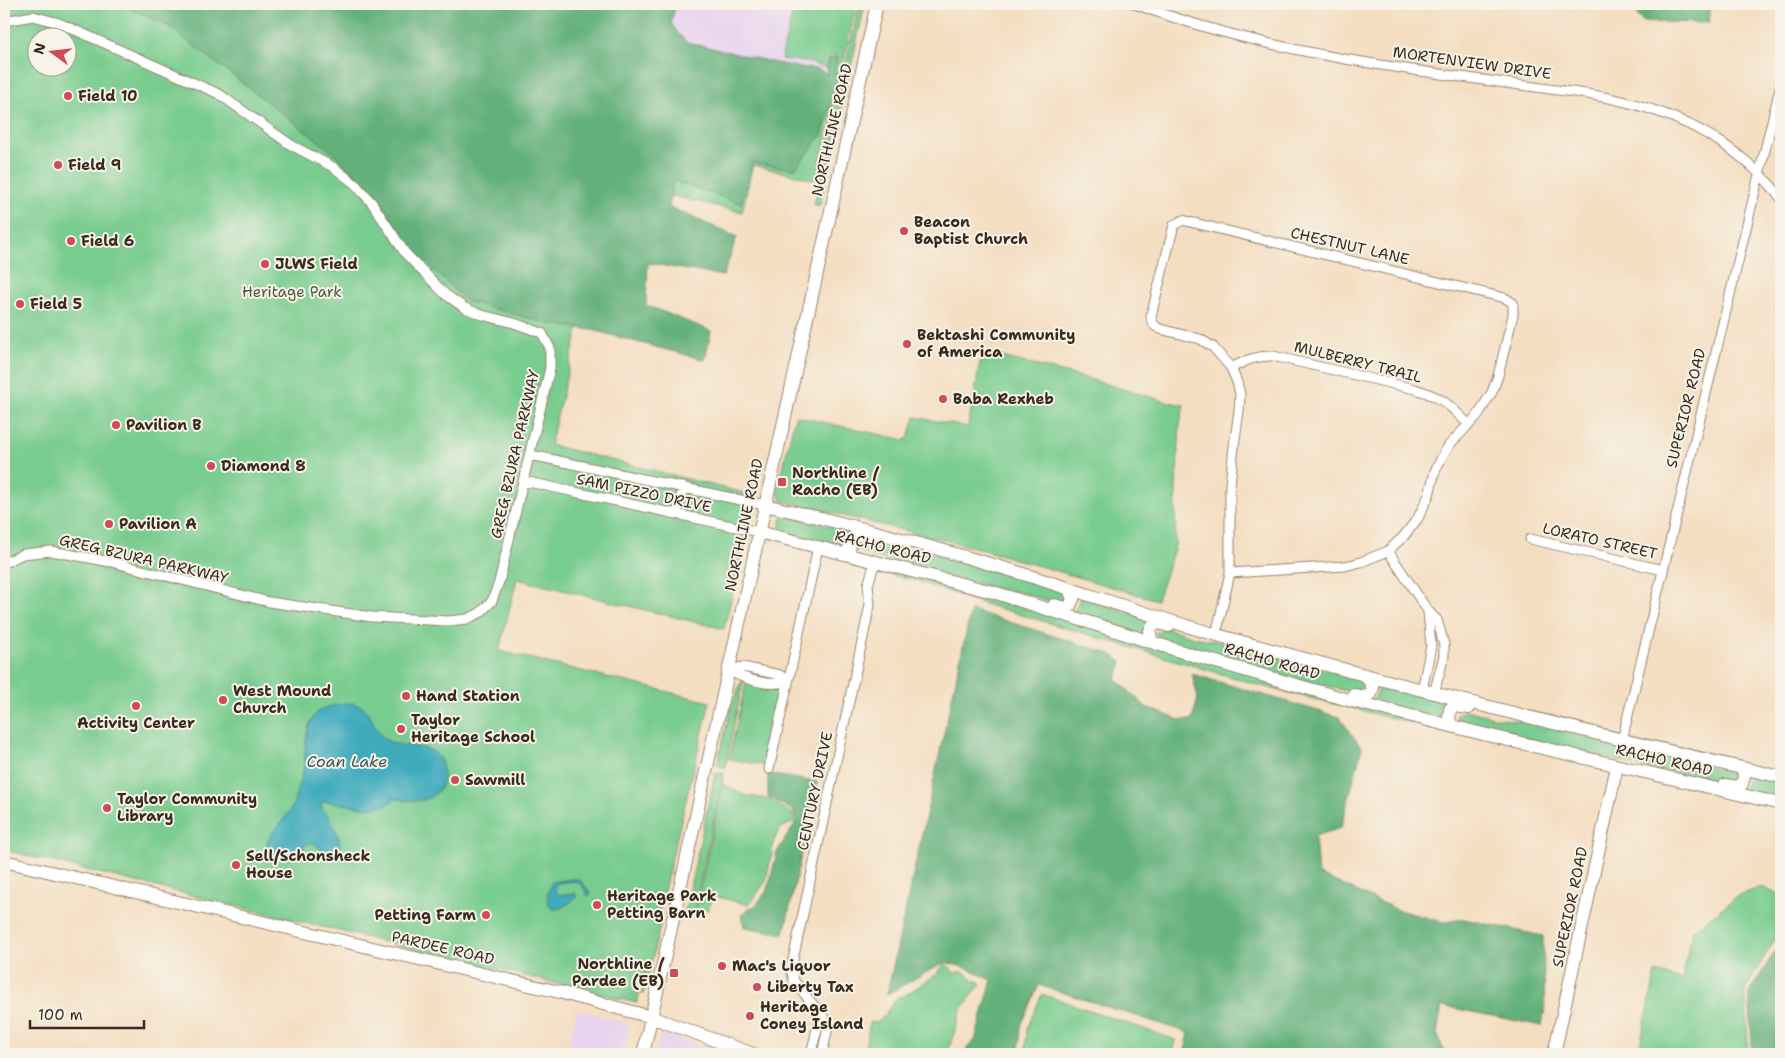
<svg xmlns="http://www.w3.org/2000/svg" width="1785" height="1058" font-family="'Shantell Sans',sans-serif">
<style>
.built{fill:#e7d2ef}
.green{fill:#79cc8f;stroke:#5a7b56;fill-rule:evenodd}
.forest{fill:#62b07a;stroke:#4e6d4c}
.water{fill:#3fabbd;stroke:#3d6a6e}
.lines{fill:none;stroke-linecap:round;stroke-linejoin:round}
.street-casing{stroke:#988470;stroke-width:11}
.secondary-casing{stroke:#988470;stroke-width:14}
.street{stroke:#fff;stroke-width:9}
.secondary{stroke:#fff;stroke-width:12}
.poi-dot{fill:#d1495b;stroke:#f7f3e8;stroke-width:2}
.labels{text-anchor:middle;stroke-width:4;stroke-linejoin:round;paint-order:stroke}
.street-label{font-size:15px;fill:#3b2a1e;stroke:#f7f3e8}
.poi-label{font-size:15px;font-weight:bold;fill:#3b2a1e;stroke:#f7f3e8;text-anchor:start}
.park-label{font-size:15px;fill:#4e5b40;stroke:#f7f3e8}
.water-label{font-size:16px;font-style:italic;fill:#3c5756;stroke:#f7f3e8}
</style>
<rect width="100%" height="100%" fill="#f7f3e8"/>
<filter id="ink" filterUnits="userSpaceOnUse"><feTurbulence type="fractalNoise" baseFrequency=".02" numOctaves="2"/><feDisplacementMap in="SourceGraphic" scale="10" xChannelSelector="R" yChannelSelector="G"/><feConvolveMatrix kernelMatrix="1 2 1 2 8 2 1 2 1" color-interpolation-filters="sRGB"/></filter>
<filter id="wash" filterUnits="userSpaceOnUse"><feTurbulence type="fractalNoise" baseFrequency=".0096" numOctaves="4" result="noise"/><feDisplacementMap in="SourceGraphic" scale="20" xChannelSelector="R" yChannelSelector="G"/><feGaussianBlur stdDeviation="1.12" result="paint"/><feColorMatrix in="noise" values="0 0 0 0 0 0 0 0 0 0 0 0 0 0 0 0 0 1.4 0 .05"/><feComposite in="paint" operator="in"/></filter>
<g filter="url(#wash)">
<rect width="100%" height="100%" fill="#f4dec1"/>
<!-- built -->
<path class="built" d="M 510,4 L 857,4 L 839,83 Z
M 577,1009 L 630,1025 L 623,1054 L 567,1054 Z
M 662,1033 L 725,1054 L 654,1054 Z"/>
<!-- green -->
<path class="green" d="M 4,4 L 510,4 L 839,83 L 816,180 L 753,165 L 742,212 L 614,182 L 550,445 L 756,496 L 724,629 L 517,579 L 499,651 L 710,702 L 658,915 L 660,926 L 645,990 L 642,995 L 646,966 L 637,1003 L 4,850 ZM 38,38 L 68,38 L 68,68 L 38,68 Z
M 795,4 L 856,4 L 841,73 L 834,71 L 837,55 L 833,55 L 829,59 L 827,68 L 808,62 L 781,59 Z
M 859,4 L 865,4 L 820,205 L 814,205 Z
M 982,352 L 1082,377 L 1168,402 L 1184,405 L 1180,425 L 1176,486 L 1175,546 L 1157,600 L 977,548 L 782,501 L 778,493 L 779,485 L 795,416 L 905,440 L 909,437 L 915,417 L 968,427 Z
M 783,515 L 849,531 L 850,533 L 843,548 L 779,531 Z
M 867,540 L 899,548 L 940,555 L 1063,592 L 1067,598 L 1066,602 L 1057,604 L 1027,594 L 989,587 L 865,554 L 865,552 L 859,550 L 856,545 L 860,541 Z
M 880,569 L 940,583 L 1449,731 L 1449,732 L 1269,688 L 981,603 L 918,581 L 876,572 Z
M 1080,597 L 1150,619 L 1144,634 L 1074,611 L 1078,604 Z
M 1166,628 L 1194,637 L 1241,646 L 1359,679 L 1359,681 L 1365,683 L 1367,689 L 1365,692 L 1358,694 L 1319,684 L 1284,678 L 1160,639 L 1156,634 L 1157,631 Z
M 743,681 L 725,768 L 717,765 L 730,711 L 740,684 Z
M 746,682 L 775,688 L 779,693 L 764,765 L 729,759 Z
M 1381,685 L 1447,702 L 1444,719 L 1373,701 Z
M 1465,710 L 1497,718 L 1541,724 L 1735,773 L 1737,779 L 1728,783 L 1696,776 L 1650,769 L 1459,721 L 1457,720 L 1456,715 Z
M 724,773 L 693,914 L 685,910 L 715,774 Z
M 1749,775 L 1781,781 L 1781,798 L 1745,791 L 1745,789 Z
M 723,784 L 747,796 L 768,799 L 792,813 L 794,822 L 781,828 L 775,838 L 766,881 L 749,905 L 714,896 L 708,910 L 702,909 L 700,914 L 695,913 Z
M 1762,887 L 1781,896 L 1781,926 L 1774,941 L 1745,989 L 1748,1046 L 1742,1054 L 1638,1054 L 1656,972 L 1682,980 L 1692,931 L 1739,895 Z
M 945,963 L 955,973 L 962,971 L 981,984 L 962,1009 L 947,1054 L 864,1054 L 870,1022 L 878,1023 L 898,997 L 904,996 L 936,975 Z
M 1042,994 L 1176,1040 L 1173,1054 L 1025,1054 L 1027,1029 Z"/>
<!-- forest -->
<path class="forest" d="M 121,4 L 676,4 L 671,23 L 678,33 L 687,42 L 776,63 L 802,68 L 818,69 L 827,74 L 829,59 L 834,57 L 837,57 L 834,72 L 839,76 L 822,135 L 795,169 L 752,163 L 741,203 L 673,181 L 669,207 L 737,237 L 723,276 L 648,263 L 646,305 L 711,331 L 705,360 L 592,330 L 550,324 L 465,301 L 407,243 L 374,193 L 330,150 L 168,26 Z
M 1637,4 L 1711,4 L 1709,23 L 1643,22 L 1633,10 Z
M 971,610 L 1111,654 L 1122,662 L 1116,679 L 1146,707 L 1180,720 L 1192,720 L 1198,698 L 1192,674 L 1339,717 L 1362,748 L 1341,828 L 1315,836 L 1318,874 L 1398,910 L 1444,922 L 1464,919 L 1543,936 L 1545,1008 L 1542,1026 L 1442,1006 L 1437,1033 L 1445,1054 L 1184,1054 L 1189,1033 L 1039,985 L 1021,1026 L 1019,1054 L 965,1054 L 968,1047 L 975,1040 L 992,980 L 967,968 L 945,962 L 887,994 Z
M 768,774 L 817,782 L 784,934 L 744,927 L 742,913 L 756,905 L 768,889 L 777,852 L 796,822 L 793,810 L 768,797 Z
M 1781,942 L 1781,1054 L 1747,1054 L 1752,1046 L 1749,992 Z"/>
<!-- water -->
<path class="water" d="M 345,703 C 373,703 367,720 382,736 C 399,756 443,733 443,774 C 444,783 440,791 432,796 C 421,804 407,800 395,799 L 386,805 L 369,808 L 323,801 L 321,806 C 322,810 325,812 328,816 C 335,827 343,842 339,856 L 332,858 L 322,851 L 316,844 L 311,843 L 305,845 C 303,847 304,850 302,853 C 298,863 282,857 274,855 L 272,850 L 266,846 C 271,827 292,818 295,798 C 296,793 298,791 297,786 L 299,785 C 301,779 303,772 304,766 C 306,749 304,722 319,711 C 327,706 336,705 345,703 Z
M 571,879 L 579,879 L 590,892 L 590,896 L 588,896 C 579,878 576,881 558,883 C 554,887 555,890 558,895 L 574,893 L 577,895 C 572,903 561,910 552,909 C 544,899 548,893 552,882 Z"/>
</g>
<g filter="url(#ink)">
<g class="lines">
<defs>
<path id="street" d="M 1135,4 C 1280,58 1434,73 1587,94 C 1663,106 1733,136 1781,198
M 4,21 L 33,16 L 59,23 L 219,94 L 291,145 L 333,167 L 355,184 L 372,203 L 405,253 L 446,295 L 465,308 L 482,315 L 514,323 L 542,333 L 550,348 L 550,368 L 499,582 L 492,601 L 480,613 L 467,619 L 448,621 L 372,617 L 269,602 L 111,562 L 51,551 L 23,554 L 4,563
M 1231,368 C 1245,361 1256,355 1273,356 L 1415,389 C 1442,397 1450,405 1469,425
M 531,455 L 764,505
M 524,481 L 759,532
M 677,514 L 683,487
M 1530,539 L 1663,570
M 1388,551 L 1428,611 L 1437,620 L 1440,630 L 1444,645 L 1444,656 L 1434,693
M 1216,635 L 1230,573 L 1230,485 L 1234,446 L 1239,411 L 1240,394 L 1237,382 L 1231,368 L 1213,347 L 1200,339 L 1160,329 C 1154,326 1151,323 1151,316 L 1174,225 L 1183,220 L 1190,222 L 1505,298 L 1513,303 L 1513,315 L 1498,376 L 1492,392 L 1478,415 L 1450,444 L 1443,455 L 1435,471 L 1429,495 L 1418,518 L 1404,536 L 1388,551 L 1361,562 L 1345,566 L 1230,573
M 743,667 L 780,675 L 788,681 C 770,688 744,679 728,670 Z
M 1422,690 L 1431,646 L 1428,611
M 1622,740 L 1781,84
M 769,769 L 818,547
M 824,1018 L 794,981 L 791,969 L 870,605 L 868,585 L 875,562
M 811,1054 L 818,1025 L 824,1018 L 828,1027 L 822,1054"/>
<path id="secondary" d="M 764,505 C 847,523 929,546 1010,570 C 1079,591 1147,615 1217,635 C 1404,687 1592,734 1781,777
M 759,532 L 993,592 L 1192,655 L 1352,701 L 1487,735 L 1781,804
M 849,555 L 850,539 L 858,535 L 871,538
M 1054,605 L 1066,608 L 1070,606 L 1073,599 L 1069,589
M 1151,642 L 1150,631 L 1152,626 L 1159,623 L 1169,626
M 1354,695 L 1365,697 L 1371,694 L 1373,687 L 1366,676
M 1451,726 L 1449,716 L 1450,709 L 1454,706 L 1469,708
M 1725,785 L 1737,787 L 1742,784 L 1744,777 L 1743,768
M 4,861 L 559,992 L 651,1017 L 753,1054
M 643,1054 L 877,4
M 1554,1054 L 1617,766"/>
</defs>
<!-- street casing -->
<use href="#street" class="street-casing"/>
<!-- secondary casing -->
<use href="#secondary" class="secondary-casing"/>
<!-- street -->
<use href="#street" class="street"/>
<!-- secondary -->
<use href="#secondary" class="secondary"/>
</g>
</g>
<!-- markers -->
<g class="poi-dot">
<circle cx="68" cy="96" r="5"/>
<circle cx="58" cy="165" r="5"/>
<circle cx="904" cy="231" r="5"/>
<circle cx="71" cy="241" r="5"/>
<circle cx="265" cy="264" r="5"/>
<circle cx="20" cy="304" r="5"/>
<circle cx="907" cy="344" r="5"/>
<circle cx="943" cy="399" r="5"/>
<circle cx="116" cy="425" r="5"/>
<circle cx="211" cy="466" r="5"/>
<rect x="777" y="477" width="10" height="10" rx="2.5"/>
<circle cx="109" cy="524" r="5"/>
<circle cx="406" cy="696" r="5"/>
<circle cx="223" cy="700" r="5"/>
<circle cx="136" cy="706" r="5"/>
<circle cx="401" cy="729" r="5"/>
<circle cx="455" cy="780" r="5"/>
<circle cx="107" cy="808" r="5"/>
<circle cx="236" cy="865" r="5"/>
<circle cx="597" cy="905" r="5"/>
<circle cx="486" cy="915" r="5"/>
<circle cx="722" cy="966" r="5"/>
<rect x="669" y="968" width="10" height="10" rx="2.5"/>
<circle cx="757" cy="987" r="5"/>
<circle cx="750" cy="1016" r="5"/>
</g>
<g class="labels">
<!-- street labels -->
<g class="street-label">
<text transform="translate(1472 63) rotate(8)" y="5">MORTENVIEW DRIVE</text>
<text transform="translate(832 130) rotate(-77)" y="5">NORTHLINE ROAD</text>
<text transform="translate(1350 246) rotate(13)" y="5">CHESTNUT LANE</text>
<text transform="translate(1358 362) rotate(14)" y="5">MULBERRY TRAIL</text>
<text transform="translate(1686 408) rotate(-76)" y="5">SUPERIOR ROAD</text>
<text transform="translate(515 454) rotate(-77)" y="5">GREG BZURA PARKWAY</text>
<text transform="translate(644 493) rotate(12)" y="5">SAM PIZZO DRIVE</text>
<text transform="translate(744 525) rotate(-78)" y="5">NORTHLINE ROAD</text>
<text transform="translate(1600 541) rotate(13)" y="5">LORATO STREET</text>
<text transform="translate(883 547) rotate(14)" y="5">RACHO ROAD</text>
<text transform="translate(144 559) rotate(13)" y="5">GREG BZURA PARKWAY</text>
<text transform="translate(1272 661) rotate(16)" y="5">RACHO ROAD</text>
<text transform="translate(1664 760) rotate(13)" y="5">RACHO ROAD</text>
<text transform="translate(815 791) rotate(-78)" y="5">CENTURY DRIVE</text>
<text transform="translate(1570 907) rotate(-78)" y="5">SUPERIOR ROAD</text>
<text transform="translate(443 948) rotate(13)" y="5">PARDEE ROAD</text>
</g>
<!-- poi labels -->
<g class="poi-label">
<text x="78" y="101">Field 10</text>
<text x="68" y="170">Field 9</text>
<text x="914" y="227">Beacon<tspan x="914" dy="17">Baptist Church</tspan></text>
<text x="81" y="246">Field 6</text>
<text x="275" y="269">JLWS Field</text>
<text x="30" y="309">Field 5</text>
<text x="917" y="340">Bektashi Community<tspan x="917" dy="17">of America</tspan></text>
<text x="953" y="404">Baba Rexheb</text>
<text x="126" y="430">Pavilion B</text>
<text x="221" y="471">Diamond 8</text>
<text x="792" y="478">Northline /<tspan x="792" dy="17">Racho (EB)</tspan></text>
<text x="119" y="529">Pavilion A</text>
<text x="233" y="696">West Mound<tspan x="233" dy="17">Church</tspan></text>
<text x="416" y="701">Hand Station</text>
<text x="411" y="725">Taylor<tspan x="411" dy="17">Heritage School</tspan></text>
<text x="136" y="728" text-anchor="middle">Activity Center</text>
<text x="465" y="785">Sawmill</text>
<text x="117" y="804">Taylor Community<tspan x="117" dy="17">Library</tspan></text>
<text x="246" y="861">Sell/Schonsheck<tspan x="246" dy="17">House</tspan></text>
<text x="607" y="901">Heritage Park<tspan x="607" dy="17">Petting Barn</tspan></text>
<text x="476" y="920" text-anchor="end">Petting Farm</text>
<text x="664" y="969" text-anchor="end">Northline /<tspan x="664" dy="17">Pardee (EB)</tspan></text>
<text x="732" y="971">Mac's Liquor</text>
<text x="767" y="992">Liberty Tax</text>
<text x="760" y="1012">Heritage<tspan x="760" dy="17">Coney Island</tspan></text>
</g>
<!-- park labels -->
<g class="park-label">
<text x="292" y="297">Heritage Park</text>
</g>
<!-- water labels -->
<g class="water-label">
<text x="347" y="767">Coan Lake</text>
</g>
</g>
<!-- margin -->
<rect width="1785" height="1058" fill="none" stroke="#f7f3e8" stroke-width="20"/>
<!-- north arrow -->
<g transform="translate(52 52) rotate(285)"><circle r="24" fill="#f7f3e8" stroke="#aca397"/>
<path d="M0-4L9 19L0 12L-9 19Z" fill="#d1495b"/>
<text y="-8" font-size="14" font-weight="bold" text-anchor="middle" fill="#3b2a1e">N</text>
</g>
<!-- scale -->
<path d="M30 1020v8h114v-8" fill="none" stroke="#3b2a1e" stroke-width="2.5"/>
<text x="38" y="1020" font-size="15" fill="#3b2a1e" stroke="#f7f3e8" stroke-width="4" paint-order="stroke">100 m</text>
</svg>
